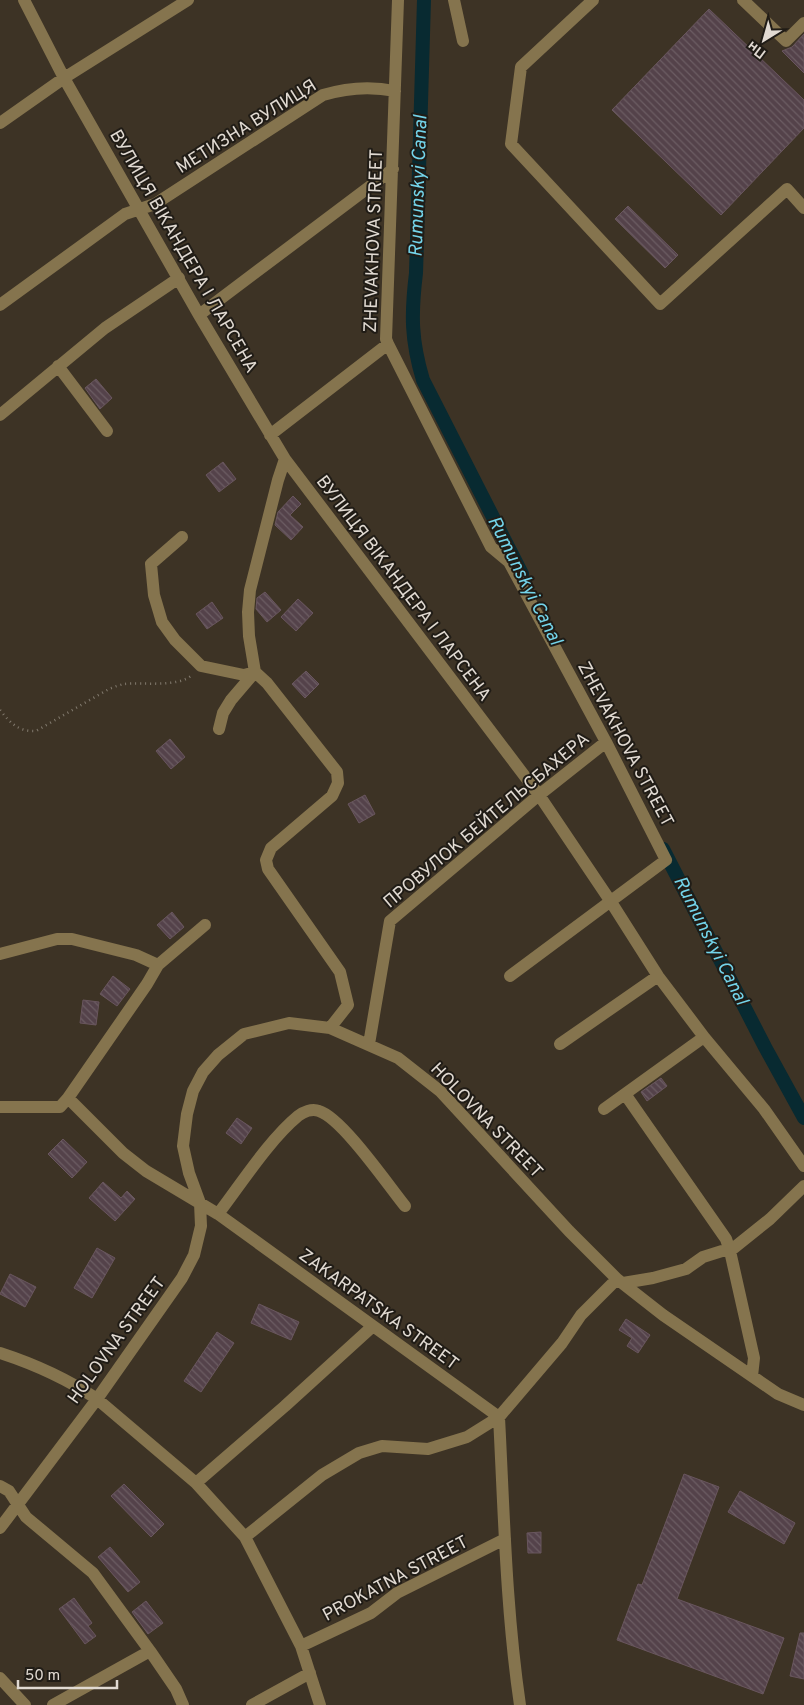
<svg xmlns="http://www.w3.org/2000/svg" width="804" height="1705" font-family="Overpass,sans-serif">
<style>
.lines{fill:none;stroke-linecap:round;stroke-linejoin:round}
.canal{stroke:#082a31;stroke-width:14}
.building{fill:url(#building-back-hatch);stroke:#69565e}
.path{stroke:#837b6f;stroke-width:2.5;stroke-dasharray:1 4;stroke-linecap:butt}
.minor{stroke:#85744e;stroke-width:12}
.labels{text-anchor:middle;stroke-width:4;stroke-linejoin:round;paint-order:stroke}
.street-label{font-size:18px;fill:#e1dad2;stroke:#201c16}
.water-label{font-size:19px;font-style:italic;fill:#73d4ea;stroke:#201c16}
</style>
<defs>
<pattern id="building-back-hatch" width="6" height="6" patternUnits="userSpaceOnUse" patternTransform="scale(1.25)"><rect width="6" height="6" fill="#54424a"/><path d="M-1 5l2 2M0 0l6 6M5-1l2 2" fill="none" stroke="#6c5d63"/></pattern>
</defs>
<rect width="100%" height="100%" fill="#3d3325"/>
<g class="lines">
<!-- canal -->
<path class="canal" d="M 424,0 L 416,273 C 411,314 411,340 423,380 L 522,574
M 663,849 L 765,1047 L 804,1118"/>
</g>
<!-- building -->
<path class="building" d="M 709,9 L 804,100 L 804,128 L 721,215 L 612,110 Z
M 804,34 L 804,73 L 782,51 L 792,47 Z
M 628,206 L 678,255 L 665,268 L 615,219 Z
M 96,379 L 112,398 L 100,409 L 85,388 Z
M 223,462 L 236,479 L 219,492 L 206,475 Z
M 293,496 L 301,504 L 290,515 L 303,527 L 291,540 L 275,525 L 278,512 Z
M 265,592 L 281,610 L 267,622 L 256,609 L 257,598 Z
M 298,599 L 313,613 L 296,631 L 281,617 Z
M 212,602 L 223,618 L 207,629 L 196,614 Z
M 306,671 L 319,684 L 305,698 L 292,684 Z
M 170,739 L 185,757 L 171,769 L 156,751 Z
M 365,795 L 375,814 L 359,823 L 348,804 Z
M 172,912 L 184,927 L 170,939 L 157,925 Z
M 113,976 L 130,989 L 117,1006 L 100,994 Z
M 83,1000 L 99,1002 L 96,1025 L 80,1023 Z
M 661,1078 L 667,1086 L 647,1101 L 641,1092 Z
M 237,1118 L 252,1128 L 241,1144 L 226,1133 Z
M 63,1139 L 87,1162 L 72,1178 L 48,1154 Z
M 103,1182 L 121,1198 L 127,1191 L 135,1199 L 115,1221 L 89,1198 Z
M 97,1248 L 115,1258 L 92,1298 L 74,1288 Z
M 10,1274 L 36,1287 L 25,1307 L 0,1294 Z
M 259,1304 L 299,1322 L 291,1340 L 251,1323 Z
M 626,1319 L 650,1335 L 638,1353 L 627,1346 L 632,1338 L 619,1330 Z
M 217,1332 L 234,1343 L 201,1392 L 184,1381 Z
M 684,1474 L 719,1487 L 677,1599 L 784,1638 L 763,1694 L 617,1640 L 638,1584 L 642,1585 Z
M 124,1484 L 164,1524 L 151,1537 L 111,1496 Z
M 740,1491 L 795,1523 L 784,1544 L 728,1512 Z
M 541,1532 L 541,1553 L 528,1553 L 527,1533 Z
M 110,1547 L 140,1582 L 128,1592 L 98,1557 Z
M 74,1598 L 92,1623 L 88,1626 L 96,1636 L 85,1644 L 59,1609 Z
M 146,1601 L 163,1623 L 148,1634 L 132,1612 Z
M 800,1633 L 804,1633 L 804,1679 L 790,1676 Z"/>
<g class="lines">
<!-- path -->
<path class="path" d="M 0,710 C 10,723 19,732 36,731 L 109,689 C 114,687 119,685 124,684 C 143,682 180,688 193,674"/>
<!-- minor -->
<path class="minor" d="M 24,0 L 64,78 L 199,315 L 285,459 L 539,795 L 611,902 L 658,976 L 704,1037 L 764,1109 L 804,1166
M 398,0 L 386,339 L 388,344 L 491,547 L 509,562 L 606,742 L 666,860 L 510,976
M 454,0 L 463,41
M 593,0 L 521,67 L 511,144 L 660,304 L 787,189 L 804,208
M 743,0 L 786,41 L 804,23
M 0,123 L 64,78 L 188,0
M 0,305 L 125,214 L 155,204 L 323,95 C 346,88 371,86 395,91
M 199,315 L 393,169
M 58,366 L 107,431
M 0,415 L 105,328 L 179,278
M 270,435 L 388,344
M 182,537 L 151,564 L 154,595 L 162,622 L 175,640 L 201,666 L 244,675 L 255,672
M 255,672 L 267,683 L 337,772 L 338,783 L 332,796 L 271,848 L 266,860 L 268,869 L 340,972 L 348,1005 L 330,1028
M 255,672 L 249,636 L 248,612 L 250,590 L 278,480 L 285,459
M 219,729 L 223,713 L 231,700 L 255,672
M 0,954 L 57,939 L 72,939 L 136,955 L 158,965
M 369,1044 L 390,921 L 539,795 L 606,742
M 560,1044 L 658,976
M 625,1094 L 726,1239 L 730,1251 L 754,1358 L 752,1376
M 68,1098 L 147,984 L 158,965 L 205,925
M 0,1107 L 60,1107 L 68,1098 L 123,1153 L 146,1171 L 218,1214 L 499,1417 C 504,1513 506,1610 520,1705
M 604,1109 L 704,1037
M 218,1214 C 241,1184 269,1140 298,1116 C 303,1112 312,1108 319,1111 C 342,1118 388,1185 405,1206
M 623,1283 L 653,1278 L 686,1269 L 703,1257 L 722,1251 L 730,1251 L 770,1219 L 804,1186
M 0,1353 C 34,1364 67,1379 97,1399 L 196,1483 L 245,1537 L 301,1646 L 320,1705
M 196,1483 L 285,1406 L 373,1326
M 0,1486 L 9,1491 L 26,1517 L 93,1573 L 150,1651 L 176,1689 L 183,1705
M 0,1528 L 97,1399 L 182,1278 L 194,1255 L 201,1226 L 200,1203 L 189,1173 L 183,1146 L 187,1114 L 193,1091 L 203,1072 L 218,1055 L 244,1034 L 289,1023 L 330,1028 L 398,1058 L 440,1091 L 569,1231 L 617,1279 L 663,1315 L 778,1394 L 804,1405
M 245,1537 L 322,1475 L 359,1453 L 382,1446 L 428,1449 L 467,1437 L 499,1417 L 562,1343 L 581,1315 L 617,1279
M 301,1646 L 371,1613 L 397,1593 L 505,1539
M 0,1678 L 25,1705
M 53,1705 L 150,1651
M 252,1705 L 310,1673"/>
</g>
<g class="labels">
<!-- street labels -->
<g class="street-label">
<text transform="translate(246 126) rotate(-32)" y="6">МЕТИЗНА ВУЛИЦЯ</text>
<text transform="translate(373 241) rotate(-88)" y="6">ZHEVAKHOVA STREET</text>
<text transform="translate(184 251) rotate(60)" y="6">ВУЛИЦЯ ВІКАНДЕРА І ЛАРСЕНА</text>
<text transform="translate(404 588) rotate(53)" y="6">ВУЛИЦЯ ВІКАНДЕРА І ЛАРСЕНА</text>
<text transform="translate(626 744) rotate(62)" y="6">ZHEVAKHOVA STREET</text>
<text transform="translate(486 820) rotate(-40)" y="6">ПРОВУЛОК БЕЙТЕЛЬСБАХЕРА</text>
<text transform="translate(487 1120) rotate(46)" y="6">HOLOVNA STREET</text>
<text transform="translate(379 1309) rotate(36)" y="6">ZAKARPATSKA STREET</text>
<text transform="translate(116 1340) rotate(-54)" y="6">HOLOVNA STREET</text>
<text transform="translate(395 1578) rotate(-28)" y="6">PROKATNA STREET</text>
</g>
<!-- water labels -->
<g class="water-label">
<text transform="translate(417 186) rotate(-88)" y="7">Rumunskyi Canal</text>
<text transform="translate(526 580) rotate(63)" y="7">Rumunskyi Canal</text>
<text transform="translate(712 940) rotate(63)" y="7">Rumunskyi Canal</text>
</g>
</g>
<!-- north arrow -->
<g transform="translate(764 40) rotate(217)" stroke="#201c16" stroke-width="4" paint-order="stroke">
<path d="M0-4L9 19L0 12L-9 19Z" fill="#e1dad2"/>
<text y="-8" font-size="14" font-weight="bold" text-anchor="middle" fill="#e1dad2">Пн</text>
</g>
<!-- scale -->
<path d="M18 1680v8h99v-8" fill="none" stroke="#e1dad2" stroke-width="2.5"/>
<text x="25" y="1680" font-size="15" fill="#e1dad2" stroke="#201c16" stroke-width="4" paint-order="stroke">50 m</text>
</svg>
